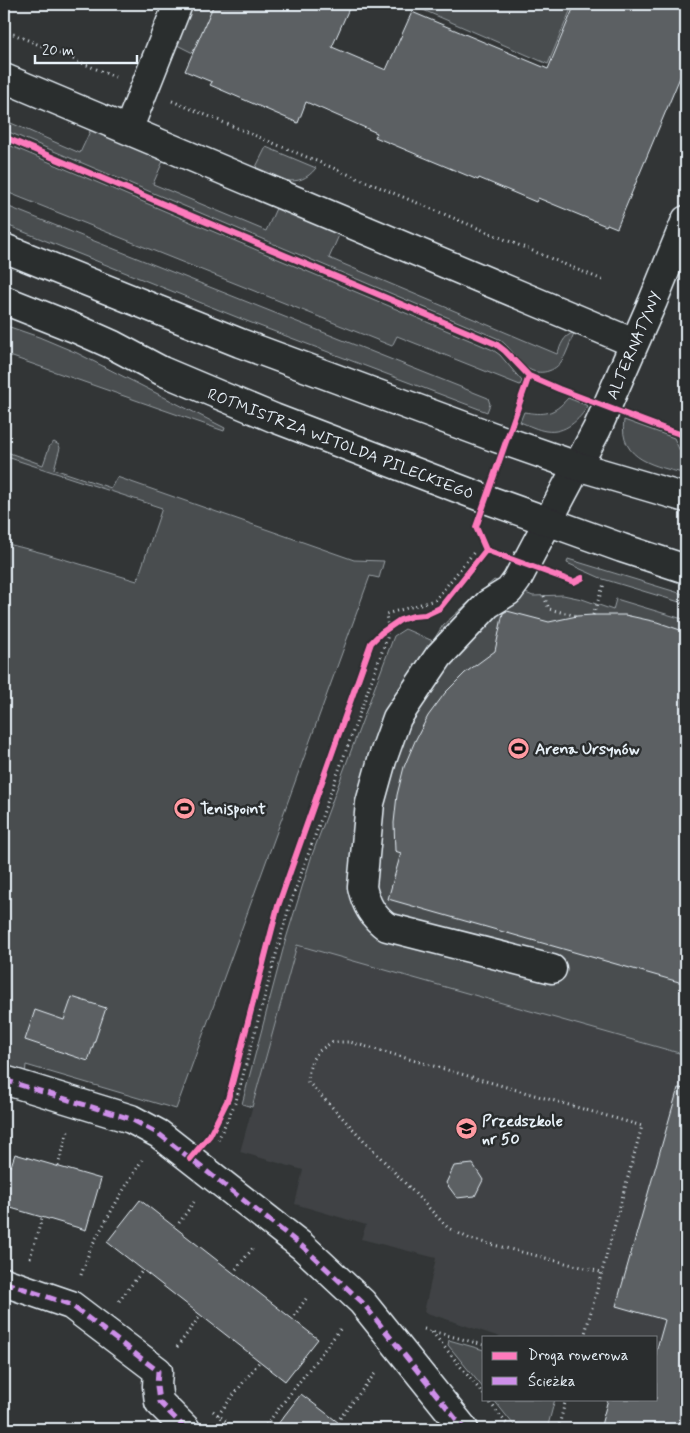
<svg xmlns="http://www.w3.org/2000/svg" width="690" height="1433" font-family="Mynerve,sans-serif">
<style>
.built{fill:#3f4244}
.green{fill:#494d4f;stroke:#989fa4}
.building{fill:#5c6063;stroke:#e8f1f8}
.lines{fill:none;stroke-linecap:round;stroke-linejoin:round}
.minor-casing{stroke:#e8f1f8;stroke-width:31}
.major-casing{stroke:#e8f1f8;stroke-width:31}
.path{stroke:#e8f1f8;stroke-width:3;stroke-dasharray:1 4;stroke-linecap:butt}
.minor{stroke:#2a2d2e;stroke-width:28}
.major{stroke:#2a2d2e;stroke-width:28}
.quiet{stroke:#ce8fe9;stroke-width:5;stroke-dasharray:10 5;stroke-linecap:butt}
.cycleway-casing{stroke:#2a2d2e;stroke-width:9}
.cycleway{stroke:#fd7abc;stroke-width:6}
.labels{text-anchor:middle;stroke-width:5;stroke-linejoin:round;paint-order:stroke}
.street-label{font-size:16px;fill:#e8f1f8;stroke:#2a2d2e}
.poi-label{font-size:16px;font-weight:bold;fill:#e8f1f8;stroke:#2a2d2e;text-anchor:start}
</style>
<rect width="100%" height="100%" fill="#323536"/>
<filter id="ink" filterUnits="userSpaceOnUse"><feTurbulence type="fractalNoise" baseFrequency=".02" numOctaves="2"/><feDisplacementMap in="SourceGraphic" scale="10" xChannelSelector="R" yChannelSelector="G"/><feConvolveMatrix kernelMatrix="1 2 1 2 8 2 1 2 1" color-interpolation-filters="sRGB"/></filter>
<g filter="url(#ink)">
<!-- built -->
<path class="built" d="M 297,945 L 686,1055 L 686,1429 L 600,1429 L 608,1399 L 656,1399 L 656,1337 L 500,1337 L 424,1312 L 436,1258 L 361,1239 L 366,1225 L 295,1204 L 303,1170 L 240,1152 Z"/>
<!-- green -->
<path class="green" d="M 193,4 L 286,4 L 254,79 L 199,39 L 193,53 L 177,45 Z
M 416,4 L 573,4 L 548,64 L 414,6 Z
M 4,120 L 80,153 L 91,129 L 164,159 L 153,184 L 266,231 L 277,206 L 340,233 L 329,258 L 557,354 C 561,346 563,335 574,333 C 570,342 567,354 561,362 C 553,373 536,376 526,367 C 516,358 510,347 499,339 L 4,130 Z
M 4,143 L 493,350 L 500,355 L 522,381 L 520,385 L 397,336 L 392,346 L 4,191 Z
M 266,147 L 316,168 C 298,191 276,178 255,169 Z
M 4,205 L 488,398 L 490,404 L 487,412 L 249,322 L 4,224 Z
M 4,325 L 39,337 L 77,353 L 225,428 L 224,431 L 4,354 Z
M 568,398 L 588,406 C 579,420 565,434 546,431 C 538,430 528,425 520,422 L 524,412 C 545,415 553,415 568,398 Z
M 624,420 L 674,438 L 680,451 L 686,453 L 686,474 C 657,466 618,461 624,420 Z
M 54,442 L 59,445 L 60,448 L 54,469 L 111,488 L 117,477 L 354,560 L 384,561 L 379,578 L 370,576 L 176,1109 L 26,1065 L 25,1076 L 4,1069 L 4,543 L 43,553 L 137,581 L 162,508 L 4,456 L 4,451 L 43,465 L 50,445 Z
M 568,559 L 686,595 L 686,604 L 603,579 L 567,563 Z
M 494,580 L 533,596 L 563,595 L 582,599 L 613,610 L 616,599 L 686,620 L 686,1055 L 297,945 L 252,1107 L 242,1104 L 285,942 L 312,855 L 394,636 L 405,629 L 433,641 L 443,625 Z
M 449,1340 L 484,1350 L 484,1389 L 448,1345 Z
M 493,1399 L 555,1399 L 547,1429 L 517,1429 Z"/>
<!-- building -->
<path class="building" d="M 214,4 L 351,4 L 332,47 L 386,70 L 412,12 L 548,69 L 575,4 L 686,4 L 686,63 L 617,228 L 607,224 L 606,226 L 538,198 L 536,202 L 479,178 L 478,180 L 375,137 L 377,133 L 306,102 L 298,123 L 210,85 L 212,82 L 185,71 Z
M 507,611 L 549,622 L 577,616 L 593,615 L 625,615 L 657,622 L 686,632 L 686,984 L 388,899 L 401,853 L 395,851 L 394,823 L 397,795 L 404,767 L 415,741 L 428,716 L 445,693 L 465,673 L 495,651 L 503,613 Z
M 72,997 L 106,1008 L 88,1061 L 25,1040 L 35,1010 L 64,1020 Z
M 678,1088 L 686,1089 L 686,1429 L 600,1429 L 608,1399 L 656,1399 L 656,1352 L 665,1320 L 616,1306 Z
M 15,1154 L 101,1179 L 86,1230 L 4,1206 L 4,1164 L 11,1166 Z
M 473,1164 L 483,1180 L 475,1196 L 457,1198 L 446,1183 L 454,1166 Z
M 140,1200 L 318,1339 L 285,1381 L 107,1242 Z
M 301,1394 L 347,1429 L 274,1429 Z"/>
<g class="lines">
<defs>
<path id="minor" d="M 4,78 L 634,343
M 128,130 L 178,4
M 552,969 L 387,927 C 373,917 366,905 362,887 L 370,803 L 382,760 L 397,718 L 439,656 L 488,604 L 509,591 L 517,580 L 597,429 L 653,301 L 686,220
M 4,1080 L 131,1119 L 159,1134 L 302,1246 L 362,1302 L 464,1429
M 4,1282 L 71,1305 L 158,1371 L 157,1386 L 159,1402 L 186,1429"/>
<path id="major" d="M 4,248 L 240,343 L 491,436 L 577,466 L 686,498
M 4,300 L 77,329 L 113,345 L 162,371 L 274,418 L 486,499 L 622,548 L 686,569"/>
</defs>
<!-- minor casing -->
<use href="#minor" class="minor-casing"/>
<!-- major casing -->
<use href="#major" class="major-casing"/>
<!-- path -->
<path class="path" d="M 4,30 L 115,77
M 172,101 L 605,281
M 544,596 L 549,609 L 577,616
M 593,615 L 604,584
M 218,1140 L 236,1101 L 289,907 L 387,638 L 388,628 L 386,614 L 435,600 L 475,551
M 58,1166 L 68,1131
M 179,1223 L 194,1202
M 30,1258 L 42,1218
M 236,1269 L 253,1248
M 81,1275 L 91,1247 L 121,1194 L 142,1160
M 119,1301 L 143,1270
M 294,1316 L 308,1296
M 424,1329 L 484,1345
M 432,1332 L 484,1395
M 584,1337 L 642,1126 L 350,1042 L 332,1042 L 319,1051 L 312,1060 L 309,1070 L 308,1082 L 448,1228 L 470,1239 L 601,1272
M 177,1347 L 201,1315
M 487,1399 L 511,1429
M 213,1411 L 236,1429
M 218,1415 L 260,1361
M 340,1418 L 377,1371
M 263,1429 L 341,1328
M 558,1429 L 566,1399"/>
<!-- minor -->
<use href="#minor" class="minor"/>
<!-- major -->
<use href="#major" class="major"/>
<!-- quiet -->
<path class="quiet" d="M 4,1080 L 131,1119 L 159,1134 L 302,1246 L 362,1302 L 464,1429
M 4,1282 L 71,1305 L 158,1371 L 157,1386 L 159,1402 L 186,1429"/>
<defs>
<path id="cycleway" d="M 4,137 L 496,344 L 505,351 L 529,376 L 559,389 L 665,429 L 686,436
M 529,376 L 476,527 L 486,550 L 574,582 L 582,578
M 190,1159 L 210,1135 L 228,1099 L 278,906 L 371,643 L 381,633 L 400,620 L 413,616 L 425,615 L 440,608 L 486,550"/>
</defs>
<!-- cycleway casing -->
<use href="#cycleway" class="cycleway-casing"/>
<!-- cycleway -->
<use href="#cycleway" class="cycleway"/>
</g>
</g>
<!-- icons -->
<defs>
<symbol id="stadium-disc" viewBox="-11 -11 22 22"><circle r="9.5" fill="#ff9aa2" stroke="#2a2d2e"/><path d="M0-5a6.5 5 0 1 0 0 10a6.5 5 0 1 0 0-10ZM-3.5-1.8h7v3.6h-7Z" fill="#111"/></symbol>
<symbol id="school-disc" viewBox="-11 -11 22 22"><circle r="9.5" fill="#ff9aa2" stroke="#2a2d2e"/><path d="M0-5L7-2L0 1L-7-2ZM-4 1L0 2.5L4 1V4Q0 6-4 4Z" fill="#111"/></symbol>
</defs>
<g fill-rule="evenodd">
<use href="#stadium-disc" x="506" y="736" width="25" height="25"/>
<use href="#stadium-disc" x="172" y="796" width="25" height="25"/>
<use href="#school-disc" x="454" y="1116" width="25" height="25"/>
</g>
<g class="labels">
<!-- street labels -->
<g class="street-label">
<text transform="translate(633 345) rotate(-67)" y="6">ALTERNATYWY</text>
<text transform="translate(341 443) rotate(21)" y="6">ROTMISTRZA WITOLDA PILECKIEGO</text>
</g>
<!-- poi labels -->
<g class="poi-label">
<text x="535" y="754">Arena Ursynów</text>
<text x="200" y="814">Tenispoint</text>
<text x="482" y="1126">Przedszkole<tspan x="482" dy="18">nr 50</tspan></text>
</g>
</g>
<!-- margin -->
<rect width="690" height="1433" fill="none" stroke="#2a2d2e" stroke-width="20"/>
<rect x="10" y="10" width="670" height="1413" fill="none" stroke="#e8f1f8" stroke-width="2" filter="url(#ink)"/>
<!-- legend -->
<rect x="482" y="1336" width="175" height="65" fill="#2a2d2e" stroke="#767b7f"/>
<rect x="492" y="1352" width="25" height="8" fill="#fd7abc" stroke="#767b7f"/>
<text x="528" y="1360" font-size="15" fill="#e8f1f8">Droga rowerowa</text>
<rect x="492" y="1377" width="25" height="8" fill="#ce8fe9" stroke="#767b7f"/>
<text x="528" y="1386" font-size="15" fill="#e8f1f8">Ścieżka</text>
<!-- scale -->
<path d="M35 55v8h102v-8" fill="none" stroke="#e8f1f8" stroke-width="2.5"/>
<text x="42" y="55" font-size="15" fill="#e8f1f8" stroke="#2a2d2e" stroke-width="4" paint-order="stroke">20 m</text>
</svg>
